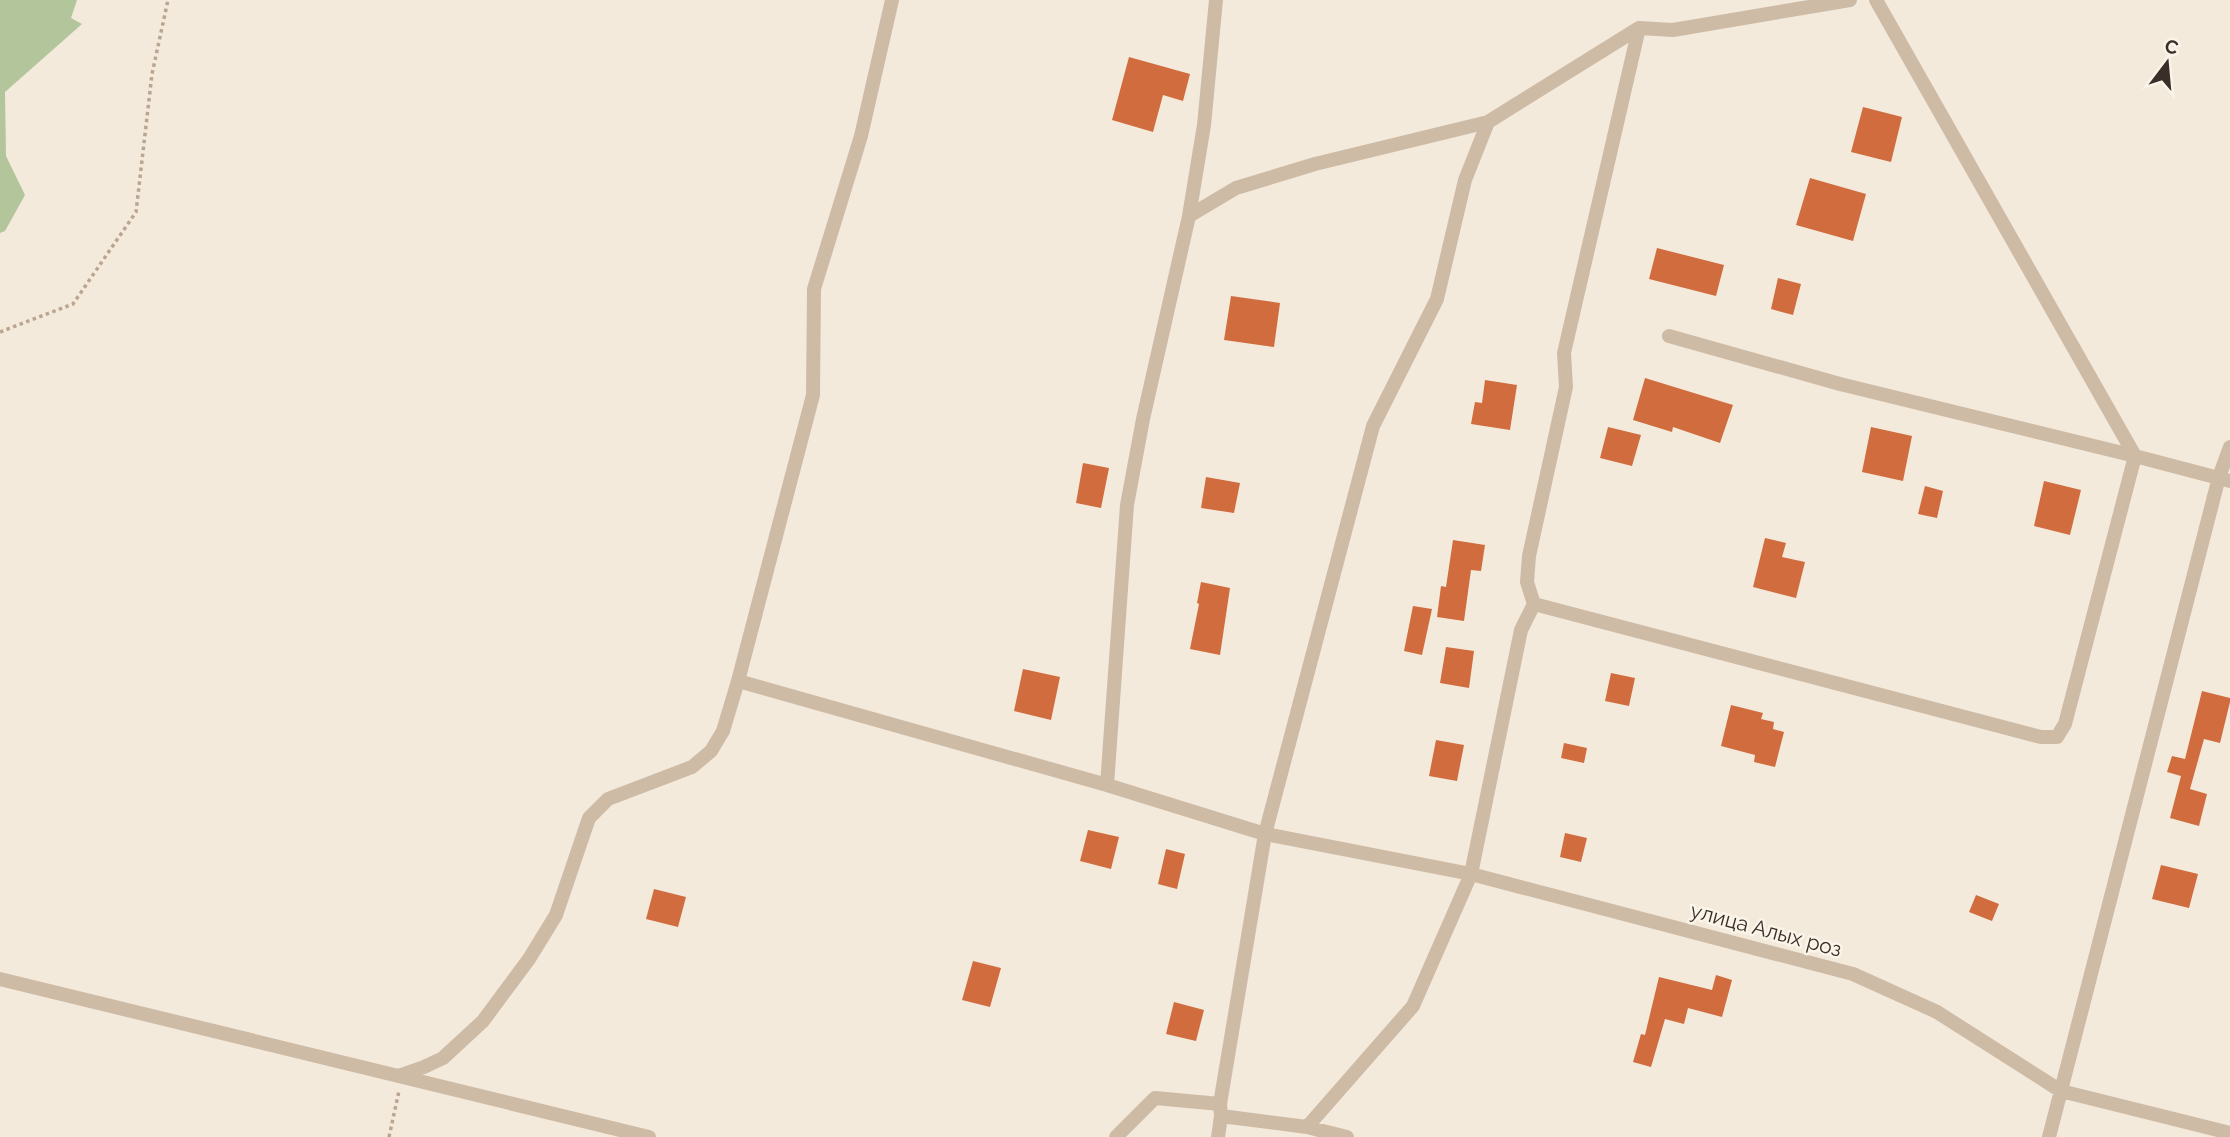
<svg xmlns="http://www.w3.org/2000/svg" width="2230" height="1137" font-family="Raleway,sans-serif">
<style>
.green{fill:#b3c59a}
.building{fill:#d06c3e}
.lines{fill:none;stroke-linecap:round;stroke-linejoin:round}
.path{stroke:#baa590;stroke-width:3.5;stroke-dasharray:3.5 3.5;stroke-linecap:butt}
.street{stroke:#cebba6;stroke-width:14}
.labels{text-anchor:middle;stroke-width:5;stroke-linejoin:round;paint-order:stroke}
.street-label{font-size:21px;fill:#392f28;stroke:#fbf4e9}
</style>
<rect width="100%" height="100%" fill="#f4eadc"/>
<!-- green -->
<path class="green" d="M 0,0 L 77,0 L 71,18 L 82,24 L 5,92 L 6,156 L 25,195 L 5,231 L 0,233 Z"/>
<!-- building -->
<path class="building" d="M 1129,57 L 1190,74 L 1183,101 L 1163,95 L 1153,132 L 1112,120 Z
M 1863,107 L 1902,117 L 1891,162 L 1851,152 Z
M 1810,178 L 1866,194 L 1853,241 L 1796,225 Z
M 1657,248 L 1724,265 L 1716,296 L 1649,279 Z
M 1778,278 L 1801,284 L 1793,315 L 1771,309 Z
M 1231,296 L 1280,303 L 1274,347 L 1224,340 Z
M 1645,378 L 1733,405 L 1720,443 L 1673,427 L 1672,432 L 1633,420 Z
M 1485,380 L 1517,385 L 1510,430 L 1471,424 L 1475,402 L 1482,403 Z
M 1608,427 L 1641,435 L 1632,466 L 1600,458 Z
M 1871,427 L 1912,436 L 1903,481 L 1862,472 Z
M 1083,463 L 1109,468 L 1101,508 L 1076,503 Z
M 1206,477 L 1240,483 L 1234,513 L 1201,508 Z
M 2044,481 L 2081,490 L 2070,535 L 2034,526 Z
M 1925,486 L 1943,491 L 1937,518 L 1918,514 Z
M 1765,538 L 1786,543 L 1782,557 L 1805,562 L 1796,598 L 1753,587 Z
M 1453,540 L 1485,545 L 1481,571 L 1471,570 L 1464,621 L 1437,617 L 1441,586 L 1446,587 Z
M 1201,582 L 1230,588 L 1220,655 L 1190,649 L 1199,604 L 1197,603 Z
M 1413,606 L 1432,609 L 1422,655 L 1404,651 Z
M 1446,647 L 1474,651 L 1469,688 L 1440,683 Z
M 1023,669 L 1060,677 L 1051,720 L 1014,711 Z
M 1611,673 L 1635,678 L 1629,706 L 1605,701 Z
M 2202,691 L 2230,698 L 2230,702 L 2220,743 L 2204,739 L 2190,789 L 2207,794 L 2199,826 L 2170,818 L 2181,776 L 2167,772 L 2172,756 L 2185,759 Z
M 1731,705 L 1763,713 L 1761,719 L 1774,722 L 1773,729 L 1784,732 L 1775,767 L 1754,762 L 1755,755 L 1721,746 Z
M 1436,740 L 1464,745 L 1457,781 L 1429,776 Z
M 1564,743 L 1587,748 L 1584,763 L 1561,758 Z
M 1088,830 L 1119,837 L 1111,869 L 1080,861 Z
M 1565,833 L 1587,838 L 1581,862 L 1560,857 Z
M 1166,849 L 1185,854 L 1177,889 L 1158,884 Z
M 2161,865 L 2198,874 L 2189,908 L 2152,899 Z
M 654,889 L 686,897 L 678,927 L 646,919 Z
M 1976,895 L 1999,904 L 1992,921 L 1969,912 Z
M 973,961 L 1001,968 L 990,1007 L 962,1000 Z
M 1716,975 L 1732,980 L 1722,1017 L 1688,1008 L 1684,1024 L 1665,1019 L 1651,1067 L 1633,1062 L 1641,1034 L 1645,1035 L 1659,977 L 1712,990 Z
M 1174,1002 L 1204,1010 L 1196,1041 L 1166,1034 Z"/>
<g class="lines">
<!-- path -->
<path class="path" d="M 0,332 L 73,304 L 136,212 L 152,74 L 168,0
M 389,1137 L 399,1091"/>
<!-- street -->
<path class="street" d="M 1189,216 L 1236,188 L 1315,164 L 1488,122
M 1669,336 L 1840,384 L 2135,456 L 1876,0
M 1534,604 L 2041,737 L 2057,737 L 2065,724 L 2135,456 L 2230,481
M 738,681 L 1107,785 L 1265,834 L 1471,874 L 1853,974 L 1937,1012 L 2061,1091 L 2230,1133
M 1107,785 L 1127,505 L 1143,419 L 1189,216 L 1204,125 L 1216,0
M 0,979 L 649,1137
M 398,1076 L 424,1067 L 443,1058 L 483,1021 L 529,959 L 556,915 L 589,818 L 608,799 L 692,767 L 711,751 L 723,731 L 738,681 L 813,395 L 814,289 L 861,136 L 892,0
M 1307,1127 L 1413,1006 L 1471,874 L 1521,630 L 1534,604 L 1527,582 L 1529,556 L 1566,387 L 1564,353 L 1639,28
M 1116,1137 L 1155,1098 L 1220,1104
M 1218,1137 L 1221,1116
M 1347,1137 L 1307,1127 L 1221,1116 L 1220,1104 L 1265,834 L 1373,426 L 1437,299 L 1465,180 L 1488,122 L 1639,28 L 1673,30 L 1850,0
M 2049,1137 L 2219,477 L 2230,447"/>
</g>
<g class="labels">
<!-- street labels -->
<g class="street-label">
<text transform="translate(1766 930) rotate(15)" y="7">улица Алых роз</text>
</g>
</g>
<!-- north arrow -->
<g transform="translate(2167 63) rotate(16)" stroke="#fbf4e9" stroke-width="5" paint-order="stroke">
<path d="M0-5L12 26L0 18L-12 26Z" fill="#392f28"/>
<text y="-10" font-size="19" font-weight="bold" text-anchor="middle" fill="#392f28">С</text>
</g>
</svg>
